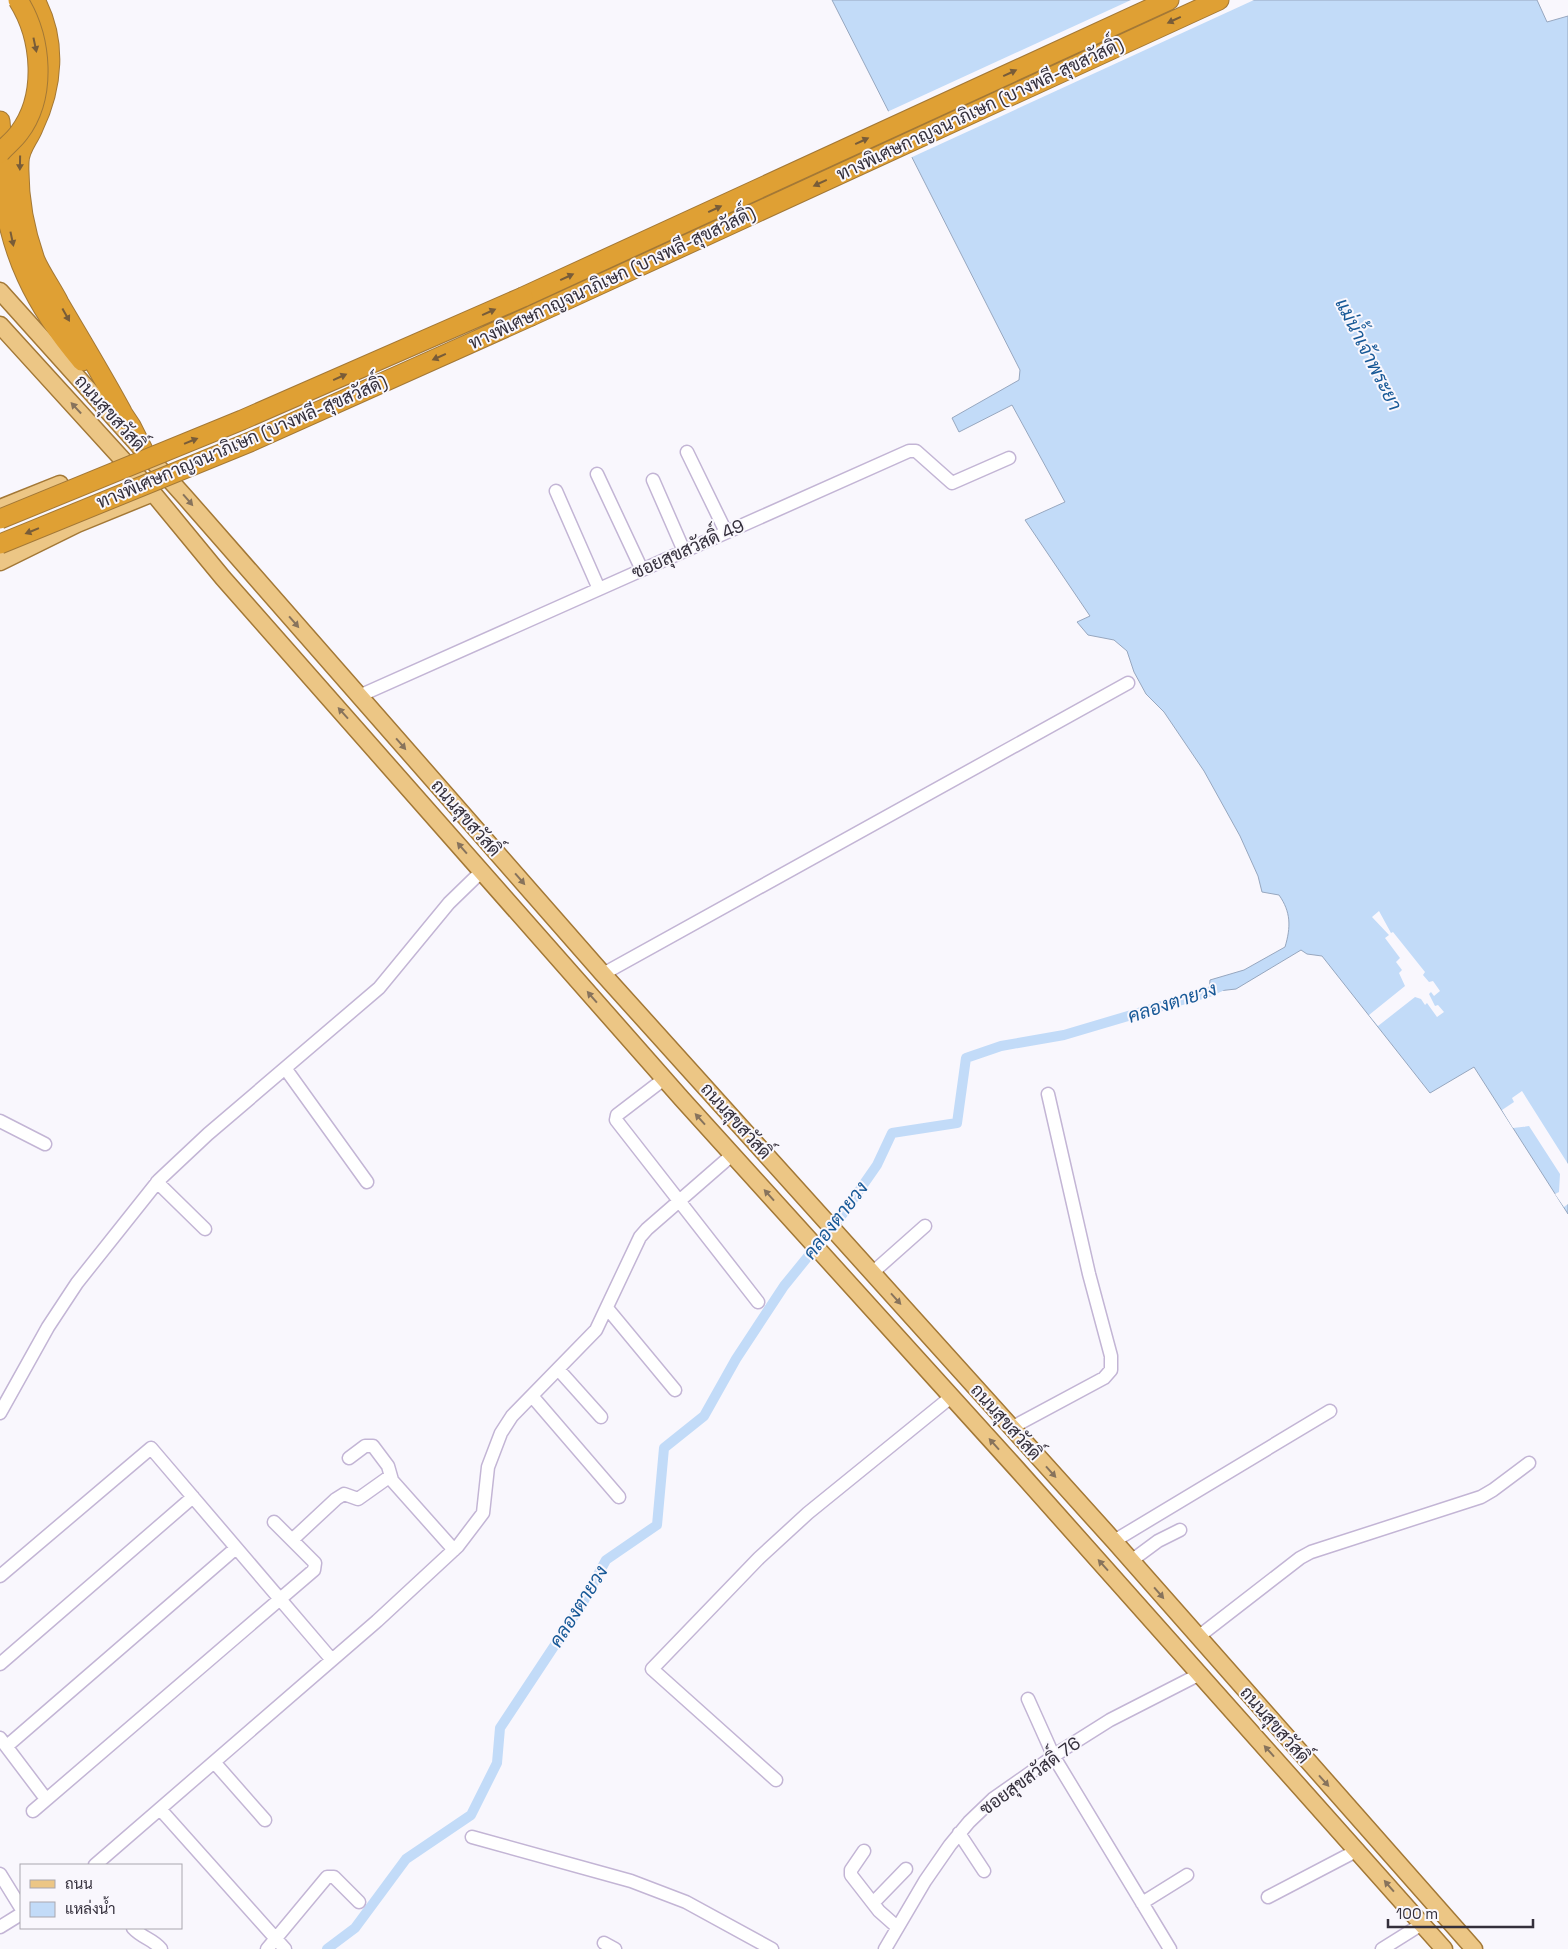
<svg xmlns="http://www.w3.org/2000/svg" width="1568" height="1949" font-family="'Space Grotesk',Sarabun,sans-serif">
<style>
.water{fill:#c2dbf8;stroke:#97a7bf}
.pier{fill:#f9f7fd}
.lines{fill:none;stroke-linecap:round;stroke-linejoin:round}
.canal{stroke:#c2dbf8;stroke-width:10}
.minor-casing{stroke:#c3b5d5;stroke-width:15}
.major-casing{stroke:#a37836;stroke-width:19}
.highway-casing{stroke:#a37836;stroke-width:21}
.minor{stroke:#fff;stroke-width:12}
.major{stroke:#ecc685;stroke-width:16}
.highway{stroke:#dfa034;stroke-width:19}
.highway-bridge-casing{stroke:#a37836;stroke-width:21;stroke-linecap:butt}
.highway-bridge{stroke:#dfa034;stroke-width:19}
.oneway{fill:#785c38}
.oneway2{fill:#87735c}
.labels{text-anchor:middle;stroke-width:4;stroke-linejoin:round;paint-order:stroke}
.street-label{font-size:18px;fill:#342f3b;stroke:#f9f7fd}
.water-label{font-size:19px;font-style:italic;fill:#185997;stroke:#f9f7fd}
</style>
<rect width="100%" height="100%" fill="#f9f7fd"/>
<!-- water -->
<path class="water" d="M 832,0 L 1537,0 L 1547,22 L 1568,16 L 1568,1214 L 1474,1067 L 1430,1093 L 1322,956 L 1307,954 L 1301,950 L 1236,989 L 1209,992 L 1210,980 L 1244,970 L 1285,947 C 1291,927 1291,912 1279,895 L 1262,892 L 1258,876 L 1240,836 L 1204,771 L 1164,712 L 1146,694 L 1134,672 L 1127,651 L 1114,640 L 1088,635 L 1077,622 L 1090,616 L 1025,520 L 1065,502 L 1012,405 L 959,432 L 952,418 L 1019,380 L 1020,370 Z"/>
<!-- pier -->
<path class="pier" d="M 1131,0 L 1254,0 L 910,158 L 887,112 Z
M 1379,911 L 1391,933 L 1393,932 L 1425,972 L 1423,975 L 1429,982 L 1433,981 L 1440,991 L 1434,996 L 1431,992 L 1429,994 L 1435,1006 L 1438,1005 L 1444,1012 L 1437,1017 L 1427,1003 L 1425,1005 L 1421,999 L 1415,997 L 1378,1026 L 1369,1015 L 1405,986 L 1399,973 L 1402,970 L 1396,962 L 1400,958 L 1385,938 L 1389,935 L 1372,917 Z
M 1522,1091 L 1568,1164 L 1568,1204 L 1564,1207 L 1555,1194 L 1559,1192 L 1560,1174 L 1529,1126 L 1513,1128 L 1502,1110 L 1514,1102 L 1512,1098 Z"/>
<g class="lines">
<!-- canal -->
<path class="canal" d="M 327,1949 L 355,1928 L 406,1859 L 471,1815 L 497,1763 L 500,1728 L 582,1604 L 606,1560 L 657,1525 L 664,1448 L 704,1416 L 736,1359 L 784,1286 L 845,1211 L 877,1165 L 892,1133 L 957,1123 L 966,1058 L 1001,1046 L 1064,1035 L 1209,992 L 1221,986"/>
<defs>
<path id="minor" d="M 687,452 L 726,532
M 597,474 L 642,570
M 653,480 L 684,551
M 556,491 L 599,589
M 359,696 L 909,451 L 916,451 L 952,483 L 1009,458
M 603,974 L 1128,683
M 285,1068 L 367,1182
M 664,1079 L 617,1115 L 616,1120 L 758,1302
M 0,1121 L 45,1144
M 157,1182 L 205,1229
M 872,1273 L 925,1226
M 607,1308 L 675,1390
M 558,1369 L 601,1417
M 532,1396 L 619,1497
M 0,1413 L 48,1327 L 77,1283 L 159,1180 L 208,1134 L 379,988 L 449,903 L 482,871
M 1011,1428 L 1104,1378 L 1111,1370 L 1111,1356 L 1089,1274 L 1048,1094
M 349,1458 L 365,1446 L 373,1446 L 388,1466 L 392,1480
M 292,1540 L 336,1499 L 344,1494 L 358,1499 L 389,1477 L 454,1550
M 1114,1541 L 1330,1411
M 1131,1561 L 1158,1541 L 1180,1530
M 0,1576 L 151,1448 L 332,1660
M 1198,1637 L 1300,1558 L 1311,1552 L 1481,1497 L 1493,1490 L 1529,1463
M 0,1664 L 193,1497
M 1028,1699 L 1054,1757 L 1170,1949
M 0,1738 L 46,1799
M 7,1746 L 236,1548
M 214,1762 L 265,1820
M 776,1780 L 652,1669 L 759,1558 L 808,1513 L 951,1397
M 160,1809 L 285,1949
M 33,1811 L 314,1570 L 315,1563 L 274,1522
M 959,1833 L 984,1871
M 472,1837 L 631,1881 L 686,1902 L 772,1949
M 864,1851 L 851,1870 L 851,1875 L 879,1911 L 897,1927
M 95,1865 L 377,1621 L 458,1546 L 483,1513 L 488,1467 L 501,1433 L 512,1416 L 596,1330 L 640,1237 L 647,1229 L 732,1155
M 0,1874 L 21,1908
M 1268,1897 L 1358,1850
M 874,1902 L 906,1869
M 1142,1903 L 1187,1875
M 0,1927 L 21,1914
M 133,1928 C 142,1938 153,1939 161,1949
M 604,1943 L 615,1949
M 267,1949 L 327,1877 L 334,1877 L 359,1902
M 885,1949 L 925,1881 L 950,1845 L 969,1822 L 993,1799 L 1064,1749 L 1110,1720 L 1200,1674
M 1382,1949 L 1422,1924"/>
<path id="major" d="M 0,291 L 185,497 L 603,974 L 1114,1541 L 1474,1949
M 0,325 L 153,493 L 223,578 L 682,1099 L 1016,1468 L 1444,1949
M 0,508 L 60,484
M 0,562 L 77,524 L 153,493"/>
<path id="highway" d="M 35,0 C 57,41 53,87 33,128 C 28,140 19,149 19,162 C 18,195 24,229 35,260 C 41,274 52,289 59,303 C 80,339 102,375 122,412
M 0,121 C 2,140 1,159 2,178 C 7,251 36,307 82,361
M 523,297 L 1169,0
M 531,316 L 1219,0
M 115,402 L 131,426 L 143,450"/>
</defs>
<!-- minor casing -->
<use href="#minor" class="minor-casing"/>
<!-- major casing -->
<use href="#major" class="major-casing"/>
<!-- highway casing -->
<use href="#highway" class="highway-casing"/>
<!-- minor -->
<use href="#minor" class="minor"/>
<!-- major -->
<use href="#major" class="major"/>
<!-- highway -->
<use href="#highway" class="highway"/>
<defs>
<path id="highway-bridge" d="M 0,153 C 6,146 14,140 19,133 C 47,96 42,38 18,0
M 0,519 L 242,420 L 523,297
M 0,544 L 250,442 L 531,316"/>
</defs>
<!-- highway-bridge casing -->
<use href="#highway-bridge" class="highway-bridge-casing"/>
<!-- highway-bridge -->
<use href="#highway-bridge" class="highway-bridge"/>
</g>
<!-- one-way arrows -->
<defs><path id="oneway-solid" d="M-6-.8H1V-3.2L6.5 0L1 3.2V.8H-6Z" transform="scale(1.25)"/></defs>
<g class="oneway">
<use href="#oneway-solid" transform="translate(1174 20) rotate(155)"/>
<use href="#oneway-solid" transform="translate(35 45) rotate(78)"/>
<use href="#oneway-solid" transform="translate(1010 73) rotate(-25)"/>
<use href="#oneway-solid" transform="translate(862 141) rotate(-25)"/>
<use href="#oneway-solid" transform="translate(20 163) rotate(91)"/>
<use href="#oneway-solid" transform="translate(820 183) rotate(155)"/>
<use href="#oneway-solid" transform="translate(715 209) rotate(-25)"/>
<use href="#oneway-solid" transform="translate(12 239) rotate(78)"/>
<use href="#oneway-solid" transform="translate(567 277) rotate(-25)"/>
<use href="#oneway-solid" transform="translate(489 312) rotate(-24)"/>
<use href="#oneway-solid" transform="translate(66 315) rotate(61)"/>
<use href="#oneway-solid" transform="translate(439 357) rotate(156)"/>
<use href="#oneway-solid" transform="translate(340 377) rotate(-24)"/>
<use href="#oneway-solid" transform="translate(191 441) rotate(-22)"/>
<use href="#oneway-solid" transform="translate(32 531) rotate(158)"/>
</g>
<g class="oneway2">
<use href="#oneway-solid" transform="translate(76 408) rotate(-133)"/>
<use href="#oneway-solid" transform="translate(188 500) rotate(49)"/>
<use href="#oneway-solid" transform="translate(294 622) rotate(49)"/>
<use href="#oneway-solid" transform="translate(343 713) rotate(-132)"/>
<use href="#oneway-solid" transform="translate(401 744) rotate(49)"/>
<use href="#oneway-solid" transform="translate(462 848) rotate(-131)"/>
<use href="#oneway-solid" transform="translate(520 879) rotate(49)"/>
<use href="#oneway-solid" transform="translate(592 997) rotate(-131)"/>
<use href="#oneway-solid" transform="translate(700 1119) rotate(-132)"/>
<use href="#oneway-solid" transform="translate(769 1195) rotate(-132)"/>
<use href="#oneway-solid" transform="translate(896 1299) rotate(48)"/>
<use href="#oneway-solid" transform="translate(994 1444) rotate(-132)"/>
<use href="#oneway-solid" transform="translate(1051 1472) rotate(48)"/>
<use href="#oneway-solid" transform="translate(1103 1565) rotate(-132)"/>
<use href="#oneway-solid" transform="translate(1159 1593) rotate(49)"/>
<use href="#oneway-solid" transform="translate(1269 1751) rotate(-132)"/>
<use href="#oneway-solid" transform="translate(1324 1781) rotate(48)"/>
<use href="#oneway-solid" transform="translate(1389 1886) rotate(-131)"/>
</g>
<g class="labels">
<!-- street labels -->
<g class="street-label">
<text transform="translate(980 109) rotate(-25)" y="6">ทางพิเศษกาญจนาภิเษก (บางพลี-สุขสวัสดิ์)</text>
<text transform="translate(612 278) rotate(-25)" y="6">ทางพิเศษกาญจนาภิเษก (บางพลี-สุขสวัสดิ์)</text>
<text transform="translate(110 413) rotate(48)" y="6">ถนนสุขสวัสดิ์</text>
<text transform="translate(242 442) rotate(-23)" y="6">ทางพิเศษกาญจนาภิเษก (บางพลี-สุขสวัสดิ์)</text>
<text transform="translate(688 549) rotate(-24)" y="6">ซอยสุขสวัสดิ์ 49</text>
<text transform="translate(466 818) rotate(49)" y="6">ถนนสุขสวัสดิ์</text>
<text transform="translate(736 1121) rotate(48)" y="6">ถนนสุขสวัสดิ์</text>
<text transform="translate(1006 1422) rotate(48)" y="6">ถนนสุขสวัสดิ์</text>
<text transform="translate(1275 1725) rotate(49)" y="6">ถนนสุขสวัสดิ์</text>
<text transform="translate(1030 1776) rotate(-36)" y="6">ซอยสุขสวัสดิ์ 76</text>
</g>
<!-- water labels -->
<g class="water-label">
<text transform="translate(1369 354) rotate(63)" y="7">แม่น้ำเจ้าพระยา</text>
<text transform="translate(1172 1002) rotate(-18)" y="7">คลองตายวง</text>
<text transform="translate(835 1220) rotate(-52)" y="7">คลองตายวง</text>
<text transform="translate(578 1606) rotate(-58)" y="7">คลองตายวง</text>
</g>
</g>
<!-- legend -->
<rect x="20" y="1864" width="162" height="65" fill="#f9f7fd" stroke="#aaa7af"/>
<rect x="30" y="1880" width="25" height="8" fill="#ecc685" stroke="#aaa7af"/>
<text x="65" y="1889" font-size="15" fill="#342f3b">ถนน</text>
<rect x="30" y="1902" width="25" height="15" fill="#c2dbf8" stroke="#aaa7af"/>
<text x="65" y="1914" font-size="15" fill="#342f3b">แหล่งน้ำ</text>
<!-- scale -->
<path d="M1388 1919v8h145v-8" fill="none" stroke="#342f3b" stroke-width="2.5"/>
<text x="1396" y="1919" font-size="15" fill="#342f3b" stroke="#f9f7fd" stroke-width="4" paint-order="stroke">100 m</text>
</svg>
